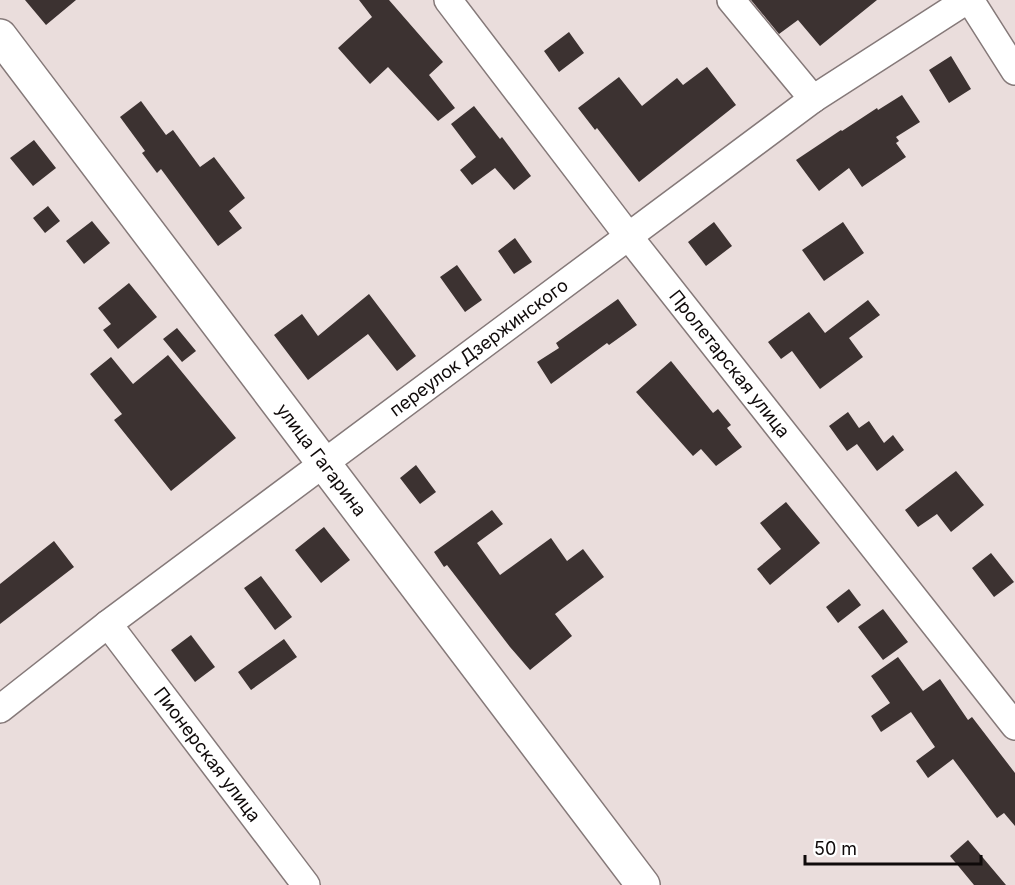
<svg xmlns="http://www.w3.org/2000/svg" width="1015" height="885" font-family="Inter,sans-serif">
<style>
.building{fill:#3c3231}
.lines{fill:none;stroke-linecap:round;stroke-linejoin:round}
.street-casing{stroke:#857979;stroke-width:30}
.secondary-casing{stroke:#857979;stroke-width:36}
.street{stroke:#fff;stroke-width:27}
.secondary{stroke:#fff;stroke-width:33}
.labels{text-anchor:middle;stroke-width:6;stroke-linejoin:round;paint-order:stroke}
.street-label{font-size:18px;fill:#0f0a0a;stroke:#fff}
</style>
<rect width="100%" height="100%" fill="#eadddc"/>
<!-- building -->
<path class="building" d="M 25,0 L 76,0 L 46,25 Z
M 359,0 L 389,0 L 443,62 L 429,75 L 455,108 L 438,121 L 388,67 L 370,84 L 338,48 L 372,17 Z
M 751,0 L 877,0 L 820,46 L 798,20 L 779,34 Z
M 569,32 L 584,53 L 559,72 L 544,51 Z
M 951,56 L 971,89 L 949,103 L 929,70 Z
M 707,67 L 736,105 L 639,182 L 597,128 L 595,130 L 578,108 L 619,77 L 642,106 L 677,78 L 683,85 Z
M 902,95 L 920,122 L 896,137 L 899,141 L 896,143 L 906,157 L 862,187 L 849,168 L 819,191 L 796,160 L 841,130 L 842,131 L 877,108 L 878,110 Z
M 141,101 L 166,135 L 173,130 L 200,167 L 214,157 L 245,198 L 229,211 L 242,228 L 218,246 L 161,169 L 157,173 L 142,153 L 145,151 L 120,117 Z
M 474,106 L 500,139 L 502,137 L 531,176 L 514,190 L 495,168 L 472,185 L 460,170 L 476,157 L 451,124 Z
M 34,140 L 56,168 L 33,186 L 10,158 Z
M 48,206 L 60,221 L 45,233 L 33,218 Z
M 92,221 L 110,243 L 84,264 L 66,241 Z
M 714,222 L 732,246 L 706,266 L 688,242 Z
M 843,222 L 864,253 L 824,281 L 802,250 Z
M 515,238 L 532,262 L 514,274 L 498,251 Z
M 457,265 L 482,300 L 465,312 L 440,277 Z
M 129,283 L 157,317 L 118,349 L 103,330 L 111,324 L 98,308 Z
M 369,294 L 416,356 L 397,371 L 368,334 L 308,380 L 274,335 L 302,314 L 318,336 Z
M 618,299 L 637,325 L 609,345 L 607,343 L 551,384 L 537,362 L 559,348 L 556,343 Z
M 868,300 L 880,315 L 849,338 L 863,357 L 820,389 L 792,351 L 781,359 L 768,342 L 809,312 L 825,333 Z
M 177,328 L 196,351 L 182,362 L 163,339 Z
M 168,355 L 236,438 L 171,491 L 114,420 L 122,414 L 90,374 L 111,357 L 133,384 Z
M 671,361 L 713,413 L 718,409 L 731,425 L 727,428 L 742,447 L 716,466 L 701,449 L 693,456 L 636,392 Z
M 848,412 L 859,428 L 869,421 L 884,443 L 893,435 L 904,450 L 877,471 L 857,444 L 847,451 L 829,426 Z
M 416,465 L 436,492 L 420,504 L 400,478 Z
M 956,471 L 984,505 L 951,532 L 937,514 L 918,527 L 905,510 Z
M 786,502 L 820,543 L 770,585 L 757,569 L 781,549 L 760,523 Z
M 492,510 L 503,524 L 477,543 L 500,575 L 551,538 L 567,561 L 583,549 L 604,577 L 555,614 L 572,636 L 530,670 L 510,647 L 447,565 L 444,567 L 434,552 Z
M 324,527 L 350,560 L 321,583 L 295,550 Z
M 54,541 L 74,567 L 0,624 L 0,584 Z
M 991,553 L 1014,582 L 994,597 L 972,568 Z
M 261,576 L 292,617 L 275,630 L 244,588 Z
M 849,589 L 861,605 L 838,623 L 826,607 Z
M 883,609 L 908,642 L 883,660 L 858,627 Z
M 191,635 L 215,667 L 195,682 L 171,650 Z
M 284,639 L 297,657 L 251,690 L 238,672 Z
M 898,657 L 923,691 L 940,679 L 968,720 L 972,717 L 1015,773 L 1015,826 L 1004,813 L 997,818 L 953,759 L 928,778 L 916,761 L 935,747 L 911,712 L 881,732 L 871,716 L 890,703 L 871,676 Z
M 968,840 L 1006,885 L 974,885 L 950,856 Z"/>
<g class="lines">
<defs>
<g id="street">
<path id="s1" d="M 448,0 L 629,237 L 1015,726"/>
<path d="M 731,0 L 813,99"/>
<path d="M 970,0 L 1015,71"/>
<path id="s2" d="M 108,624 L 306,885"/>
<path id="s3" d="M 0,709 L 108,624 L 813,99 L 967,0"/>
</g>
<g id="secondary">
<path id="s4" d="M 0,36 L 643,885"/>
</g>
</defs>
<!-- street casing -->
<use href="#street" class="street-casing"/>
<!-- secondary casing -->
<use href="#secondary" class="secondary-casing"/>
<!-- street -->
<use href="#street" class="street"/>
<!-- secondary -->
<use href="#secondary" class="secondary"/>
</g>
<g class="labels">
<!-- street labels -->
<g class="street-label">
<text dy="6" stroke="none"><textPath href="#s3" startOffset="600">переулок Дзержинского</textPath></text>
<text dy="6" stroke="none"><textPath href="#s1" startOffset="460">Пролетарская улица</textPath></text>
<text dy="6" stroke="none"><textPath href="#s4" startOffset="532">улица Гагарина</textPath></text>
<text dy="6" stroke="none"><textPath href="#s2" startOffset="164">Пионерская улица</textPath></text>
</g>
</g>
<!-- scale -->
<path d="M805 855v9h176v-9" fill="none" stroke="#0f0a0a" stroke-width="3"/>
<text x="814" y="855" font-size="18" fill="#0f0a0a" stroke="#ffffff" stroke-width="4.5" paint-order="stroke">50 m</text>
</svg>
